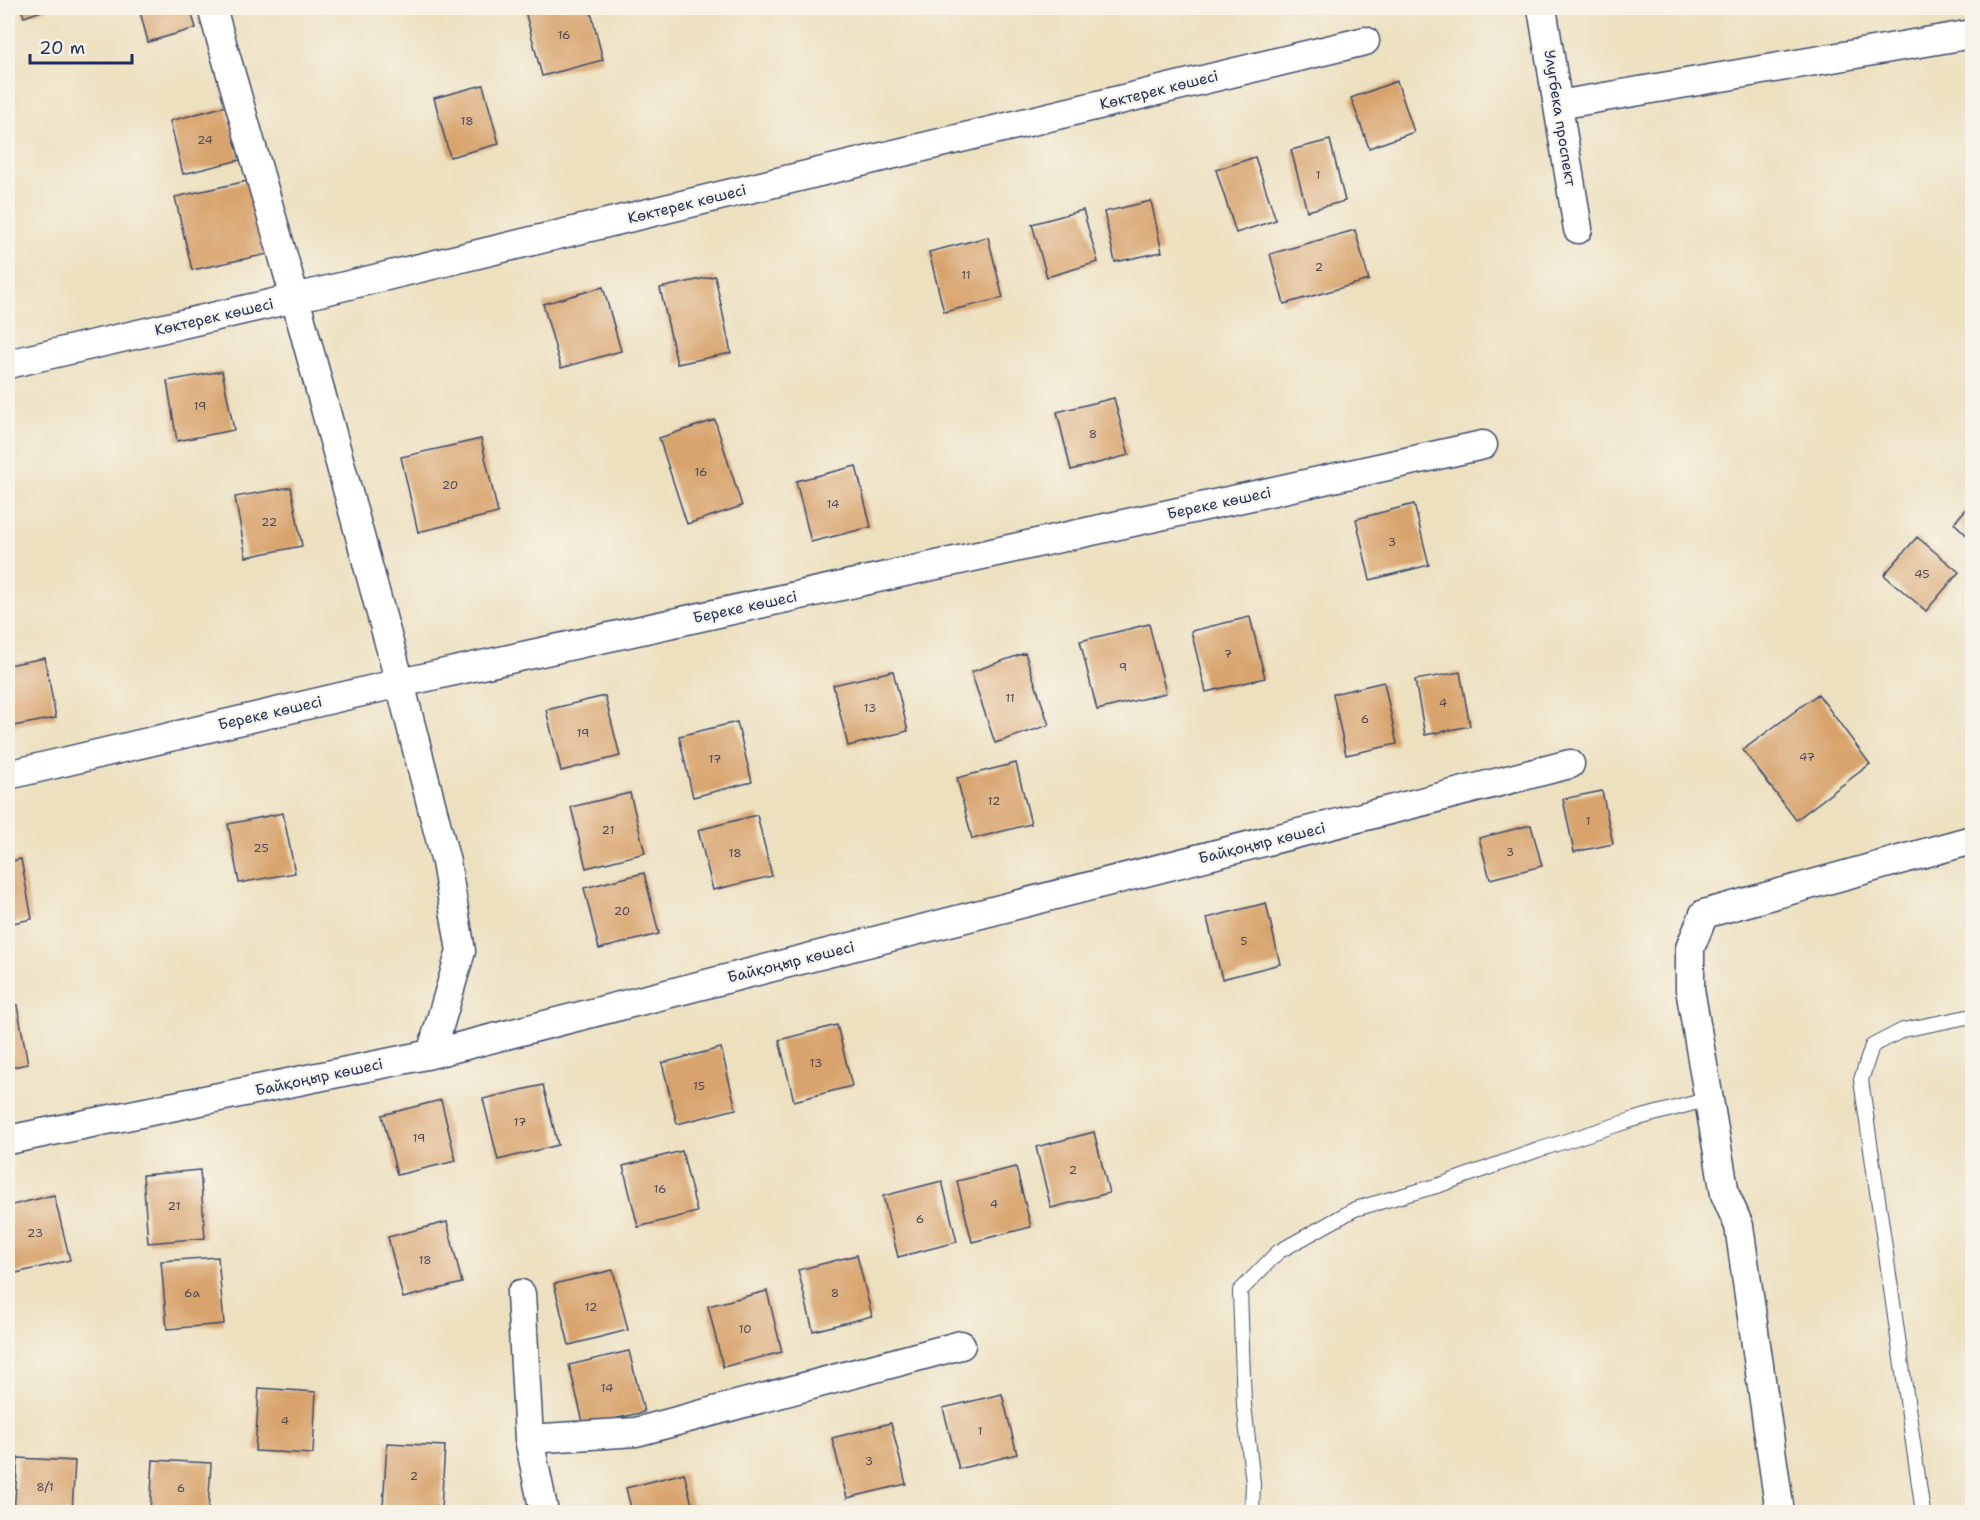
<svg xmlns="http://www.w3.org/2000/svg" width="1980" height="1520" font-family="'Shantell Sans',sans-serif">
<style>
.building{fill:#d8a36c}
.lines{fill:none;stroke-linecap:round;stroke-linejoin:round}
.lane-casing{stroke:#3a4a6d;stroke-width:16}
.street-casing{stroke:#3a4a6d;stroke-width:31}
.lane{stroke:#fff;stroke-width:14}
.street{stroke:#fff;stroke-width:28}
.labels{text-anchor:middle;stroke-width:4.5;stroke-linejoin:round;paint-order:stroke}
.number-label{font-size:12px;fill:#4a4c62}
.street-label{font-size:15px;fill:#1b2f5e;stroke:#f7f3e8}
</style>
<rect width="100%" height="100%" fill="#f7f3e8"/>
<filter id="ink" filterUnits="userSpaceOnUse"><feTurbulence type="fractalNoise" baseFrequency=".0167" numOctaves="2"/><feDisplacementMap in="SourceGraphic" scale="12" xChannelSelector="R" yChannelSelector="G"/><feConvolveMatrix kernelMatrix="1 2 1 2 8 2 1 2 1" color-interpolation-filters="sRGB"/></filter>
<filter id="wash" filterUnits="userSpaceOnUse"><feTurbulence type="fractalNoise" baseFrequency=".008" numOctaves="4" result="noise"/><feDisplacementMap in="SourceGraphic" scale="24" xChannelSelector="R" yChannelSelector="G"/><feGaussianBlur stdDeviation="1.35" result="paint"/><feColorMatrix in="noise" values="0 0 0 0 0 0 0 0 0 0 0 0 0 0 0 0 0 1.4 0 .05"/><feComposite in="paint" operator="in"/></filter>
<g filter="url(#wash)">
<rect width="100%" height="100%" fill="#ede0bf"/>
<g id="blocks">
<!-- building -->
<path class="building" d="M 21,8 L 50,8 L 24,17 Z
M 139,8 L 190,8 L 196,28 L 148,42 Z
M 537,8 L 590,8 L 603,60 L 542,76 L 525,11 Z
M 1397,81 L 1414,132 L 1369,148 L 1351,98 Z
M 483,85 L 499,144 L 450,157 L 434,98 Z
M 226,106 L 240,160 L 183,174 L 170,121 Z
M 1330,140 L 1345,201 L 1307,211 L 1291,150 Z
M 1255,157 L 1276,220 L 1236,233 L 1216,170 Z
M 252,180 L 268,254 L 192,270 L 175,197 Z
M 1151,201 L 1162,252 L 1115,262 L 1104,212 Z
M 1083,210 L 1098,262 L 1047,277 L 1032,224 Z
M 1355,230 L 1369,280 L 1284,304 L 1270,254 Z
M 988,237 L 1003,298 L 944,312 L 929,252 Z
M 715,276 L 731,353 L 677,364 L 660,288 Z
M 603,287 L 621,351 L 561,368 L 543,304 Z
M 222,371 L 234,430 L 177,441 L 167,381 Z
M 1114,398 L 1129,455 L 1071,470 L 1057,412 Z
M 715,420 L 742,506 L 687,524 L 659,438 Z
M 481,439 L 498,513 L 418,532 L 401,457 Z
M 856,466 L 871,527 L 811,542 L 796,481 Z
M 291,487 L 302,546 L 246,557 L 235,497 Z
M 1972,502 L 1972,540 L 1954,523 Z
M 1414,504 L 1429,565 L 1370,580 L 1356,519 Z
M 1917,537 L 1959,572 L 1926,611 L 1884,575 Z
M 1250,617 L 1265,678 L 1206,692 L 1191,631 Z
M 1149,624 L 1166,693 L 1097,710 L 1080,641 Z
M 1025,653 L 1049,725 L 995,743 L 971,672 Z
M 45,658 L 56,718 L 8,727 L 8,665 Z
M 893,671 L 908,731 L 848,746 L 833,685 Z
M 1460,672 L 1470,726 L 1425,735 L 1415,680 Z
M 1384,682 L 1397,744 L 1346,755 L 1333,694 Z
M 1818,694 L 1870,764 L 1796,820 L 1743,750 Z
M 605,696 L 620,756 L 561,771 L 546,710 Z
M 737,722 L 752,782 L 693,797 L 679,736 Z
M 1016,763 L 1031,824 L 972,839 L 957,778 Z
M 1602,791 L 1613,844 L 1574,852 L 1563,799 Z
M 630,793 L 645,853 L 586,868 L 571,807 Z
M 283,813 L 295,873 L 239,883 L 228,824 Z
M 757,815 L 772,876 L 713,890 L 698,830 Z
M 1531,825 L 1542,866 L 1490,879 L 1479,838 Z
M 21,859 L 32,919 L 8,924 L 8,862 Z
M 644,873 L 659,934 L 599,949 L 584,888 Z
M 1266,903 L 1280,964 L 1222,979 L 1207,918 Z
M 17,1005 L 28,1064 L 8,1068 L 8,1006 Z
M 837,1025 L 852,1086 L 794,1101 L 779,1040 Z
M 721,1048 L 736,1109 L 677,1124 L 662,1063 Z
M 543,1085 L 558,1145 L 498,1160 L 483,1099 Z
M 441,1100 L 456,1161 L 397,1175 L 382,1115 Z
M 1094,1132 L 1109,1193 L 1051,1208 L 1036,1147 Z
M 682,1151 L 697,1212 L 638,1227 L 623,1166 Z
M 1016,1167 L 1031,1227 L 972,1242 L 957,1181 Z
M 200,1170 L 205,1238 L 148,1243 L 143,1175 Z
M 942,1181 L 957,1242 L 898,1257 L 883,1196 Z
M 54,1195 L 70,1260 L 8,1275 L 8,1206 Z
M 447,1222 L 462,1283 L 403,1298 L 388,1237 Z
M 857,1255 L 872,1316 L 813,1331 L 798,1270 Z
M 218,1257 L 224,1324 L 167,1329 L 161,1261 Z
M 613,1270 L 628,1330 L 569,1345 L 554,1284 Z
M 767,1291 L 782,1352 L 723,1367 L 708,1306 Z
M 629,1351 L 644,1412 L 584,1426 L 569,1365 Z
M 259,1388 L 316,1392 L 313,1454 L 255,1451 Z
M 1002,1394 L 1017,1454 L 959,1469 L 943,1408 Z
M 891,1423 L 906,1484 L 847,1498 L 832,1438 Z
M 387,1443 L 445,1446 L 441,1509 L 383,1506 Z
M 18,1458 L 75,1461 L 72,1512 L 14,1512 Z
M 153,1460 L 211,1463 L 208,1512 L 150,1512 Z
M 684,1473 L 694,1512 L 632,1512 L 626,1488 Z"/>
</g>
</g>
<g filter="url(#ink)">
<use href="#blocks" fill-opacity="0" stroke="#3a4a6d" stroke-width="1.5"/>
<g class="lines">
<defs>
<path id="lane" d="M 1252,1512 L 1253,1483 L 1244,1405 L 1240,1291 L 1278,1252 L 1355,1209 L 1440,1185 L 1538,1150 L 1635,1119 L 1709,1099
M 1923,1512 L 1861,1080 L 1872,1046 L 1903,1030 L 1972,1016"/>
<path id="street" d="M 212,8 L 295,298 L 400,683 L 446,862 L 461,951 L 431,1054
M 1542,8 L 1578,229
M 1558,105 L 1972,34
M 8,364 L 295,298 L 1365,41
M 8,775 L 400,683 L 1483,445
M 8,1140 L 431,1054 L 1570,764
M 521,1294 L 529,1439 L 544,1512
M 529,1439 L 636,1432 L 961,1345
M 1780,1512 L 1739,1226 L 1725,1194 L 1690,989 L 1690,948 L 1704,914 L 1972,840"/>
</defs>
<!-- lane casing -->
<use href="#lane" class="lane-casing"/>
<!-- street casing -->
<use href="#street" class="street-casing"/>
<!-- lane -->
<use href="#lane" class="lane"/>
<!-- street -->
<use href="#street" class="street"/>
</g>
</g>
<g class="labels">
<!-- number labels -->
<g class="number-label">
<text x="564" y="39">16</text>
<text x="467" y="125">18</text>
<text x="205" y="144">24</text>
<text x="1318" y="179">1</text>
<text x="1319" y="271">2</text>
<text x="966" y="279">11</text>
<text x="200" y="410">19</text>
<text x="1093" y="438">8</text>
<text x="701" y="476">16</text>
<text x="450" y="489">20</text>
<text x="833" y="508">14</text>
<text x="269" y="526">22</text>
<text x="1392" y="546">3</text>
<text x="1922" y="578">45</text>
<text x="1228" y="658">7</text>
<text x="1123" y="671">9</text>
<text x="1010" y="702">11</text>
<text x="1443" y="707">4</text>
<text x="870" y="712">13</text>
<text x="1365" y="723">6</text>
<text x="583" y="737">19</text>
<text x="1807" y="761">47</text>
<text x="715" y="763">17</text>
<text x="994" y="805">12</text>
<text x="1588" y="825">1</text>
<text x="608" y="834">21</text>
<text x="261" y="852">25</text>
<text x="1510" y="856">3</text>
<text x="735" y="857">18</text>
<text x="622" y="915">20</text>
<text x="1244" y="945">5</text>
<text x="816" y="1067">13</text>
<text x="699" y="1090">15</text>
<text x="520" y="1126">17</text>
<text x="419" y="1142">19</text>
<text x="1073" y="1174">2</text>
<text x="660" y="1193">16</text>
<text x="994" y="1208">4</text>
<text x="174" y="1210">21</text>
<text x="920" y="1223">6</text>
<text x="35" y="1237">23</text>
<text x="425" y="1264">18</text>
<text x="192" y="1297">6а</text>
<text x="835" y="1297">8</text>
<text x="591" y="1311">12</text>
<text x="745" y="1333">10</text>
<text x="607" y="1392">14</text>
<text x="285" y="1425">4</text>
<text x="980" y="1435">1</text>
<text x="869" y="1465">3</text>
<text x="414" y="1480">2</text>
<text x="45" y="1491">8/1</text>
<text x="181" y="1492">6</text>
</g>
<!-- street labels -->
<g class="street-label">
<text transform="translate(1159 90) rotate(-14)" y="5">Көктерек көшесі</text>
<text transform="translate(1560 118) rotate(81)" y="5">Улугбека проспект</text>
<text transform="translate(687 204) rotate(-14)" y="5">Көктерек көшесі</text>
<text transform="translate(214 317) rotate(-13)" y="5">Көктерек көшесі</text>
<text transform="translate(1219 503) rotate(-12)" y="5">Береке көшесі</text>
<text transform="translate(745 607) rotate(-12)" y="5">Береке көшесі</text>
<text transform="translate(270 713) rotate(-13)" y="5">Береке көшесі</text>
<text transform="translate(1262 843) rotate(-14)" y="5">Байқоңыр көшесі</text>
<text transform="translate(791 962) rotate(-14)" y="5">Байқоңыр көшесі</text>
<text transform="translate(319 1077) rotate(-12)" y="5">Байқоңыр көшесі</text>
</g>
</g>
<!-- margin -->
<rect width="1980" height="1520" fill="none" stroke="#f7f3e8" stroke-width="30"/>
<!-- scale -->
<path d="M30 54v9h102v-9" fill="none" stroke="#1b2f5e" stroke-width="3"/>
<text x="39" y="54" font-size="18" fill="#1b2f5e" stroke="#f7f3e8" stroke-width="4.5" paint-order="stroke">20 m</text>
</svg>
